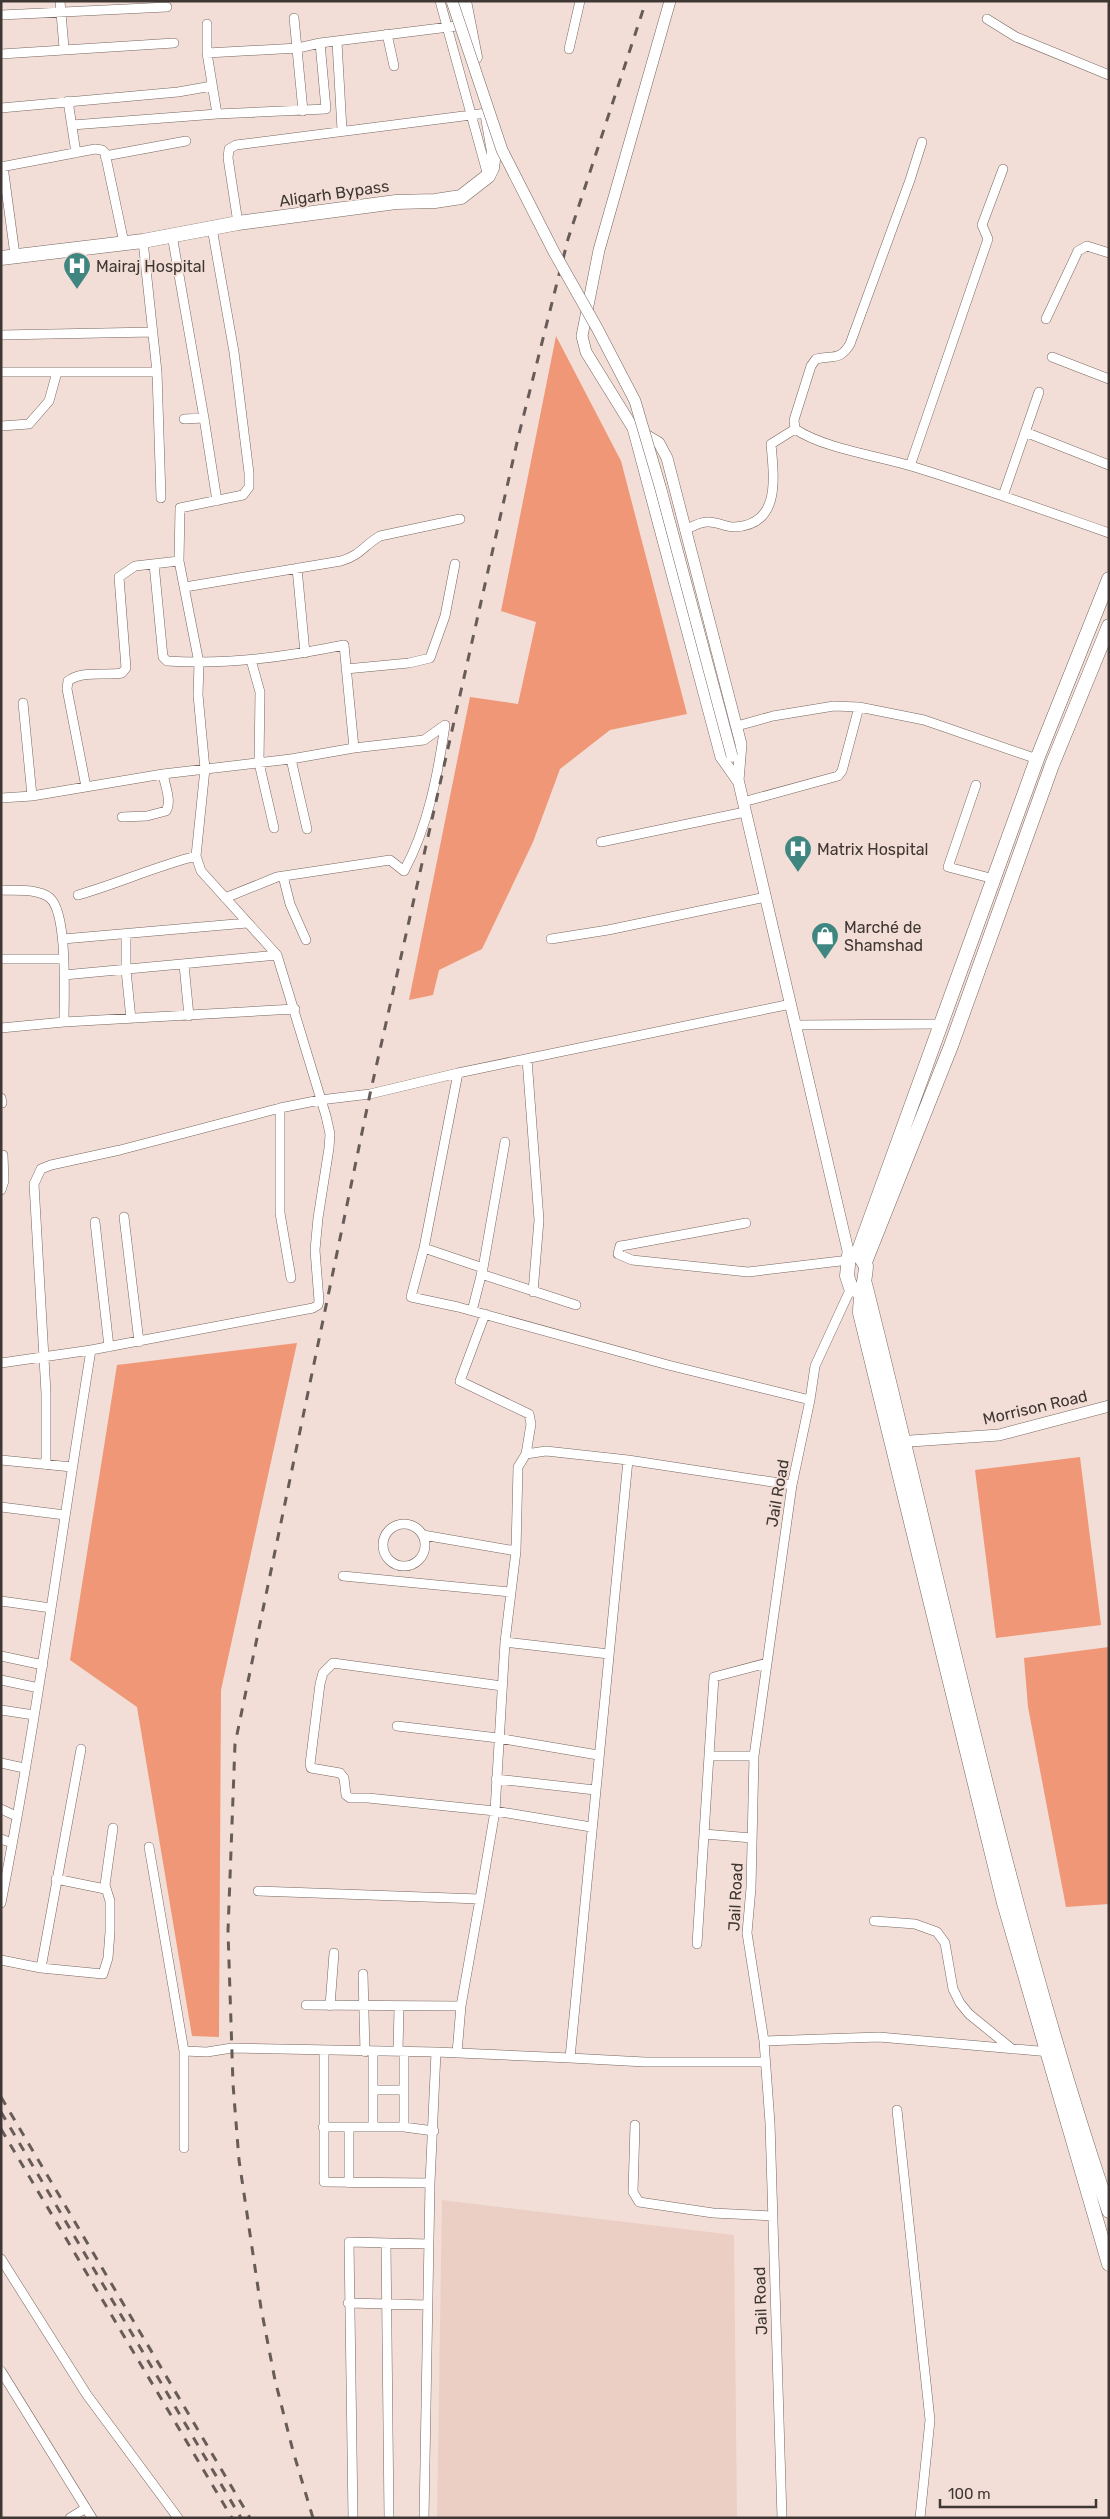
<svg xmlns="http://www.w3.org/2000/svg" width="1110" height="2519" font-family="Rubik,sans-serif">
<style>
.built{fill:#ebcfc5}
.green{fill:#ef9776}
.lines{fill:none;stroke-linecap:round;stroke-linejoin:round}
.minor-casing{stroke:#77665f;stroke-width:10}
.tertiary-casing{stroke:#77665f;stroke-width:12}
.secondary-casing{stroke:#77665f;stroke-width:15}
.minor{stroke:#fff;stroke-width:9}
.tertiary{stroke:#fff;stroke-width:11}
.secondary{stroke:#fff;stroke-width:14}
.rail{stroke:#675c58;stroke-width:3;stroke-dasharray:9 9;stroke-linecap:butt}
.tertiary-bridge-casing{stroke:#77665f;stroke-width:12;stroke-linecap:butt}
.tertiary-bridge{stroke:#fff;stroke-width:11}
.labels{text-anchor:middle;stroke-width:4;stroke-linejoin:round;paint-order:stroke}
.street-label{font-size:16px;fill:#3f3734;stroke:#f2ded6}
.poi-label{font-size:16px;fill:#3f3734;stroke:#f2ded6;text-anchor:start}
</style>
<rect width="100%" height="100%" fill="#f2ded6"/>
<!-- built -->
<path class="built" d="M 442,2200 L 734,2235 L 737,2518 L 437,2518 Z"/>
<!-- green -->
<path class="green" d="M 556,336 L 621,461 L 687,714 L 610,730 L 560,769 L 533,842 L 482,949 L 439,970 L 433,995 L 409,1000 L 470,697 L 518,704 L 536,622 L 501,611 Z
M 297,1343 L 221,1690 L 219,2037 L 192,2036 L 137,1707 L 70,1660 L 117,1365 Z
M 1080,1457 L 1101,1625 L 996,1638 L 975,1470 Z
M 1109,1647 L 1109,1904 L 1066,1907 L 1028,1707 L 1024,1658 Z"/>
<g class="lines">
<defs>
<path id="minor" d="M 60,1 L 64,48
M 440,1 L 488,176
M 1,15 L 167,7
M 294,18 L 303,111
M 987,19 L 1016,37 L 1109,75
M 207,24 L 207,53 L 217,114
M 387,34 L 394,66
M 337,42 L 342,130
M 569,49 L 580,1
M 207,53 L 298,48 L 320,43
M 1,54 L 174,43
M 68,101 L 76,153
M 1,108 L 178,92 L 212,86
M 72,125 L 217,114 L 326,109 L 320,43 L 465,25
M 922,142 L 910,180 L 850,344 C 840,361 833,355 816,359 L 811,366 L 794,420 L 795,429 C 823,448 877,456 911,466 C 977,486 1043,510 1109,533
M 105,156 L 186,141
M 3,166 L 15,255
M 1,167 L 95,149 L 102,150 L 105,153 L 124,243
M 238,223 L 228,158 L 229,149 L 236,145 L 487,113
M 172,235 L 204,418 L 184,419
M 143,241 L 157,372
M 1046,319 L 1078,251 L 1087,246 L 1109,253
M 1,335 L 153,332
M 1052,357 L 1109,379
M 1,372 L 157,372 L 161,498
M 204,418 L 217,501
M 1,426 L 29,424 L 49,401 L 57,372
M 1025,432 L 1109,465
M 910,466 L 988,239 L 982,225 L 1003,169
M 1003,496 L 1039,392
M 685,530 C 691,527 700,522 707,522 C 716,521 725,527 734,527 C 781,525 774,478 771,444 L 795,429
M 154,564 L 163,657 L 167,661 C 228,665 285,657 344,645 L 354,748
M 297,568 L 305,653
M 185,587 L 341,561 C 361,555 363,546 380,536 L 460,519
M 251,660 L 260,692 L 259,763 L 274,828
M 346,669 L 409,663 L 430,658 L 445,616 L 455,564
M 23,703 L 32,796
M 737,726 L 773,716 L 834,706 L 859,707 L 924,720 L 1037,759
M 291,759 L 307,829
M 976,785 L 948,867 L 994,879
M 86,787 L 67,689 L 68,681 C 83,670 105,676 122,673 L 126,668 L 119,577 L 135,566 L 179,561 L 180,508 L 243,495 L 249,487 L 249,473 L 234,352 L 212,228
M 1,798 L 32,796 L 163,774 L 291,759 L 354,748 L 424,740 L 445,725 C 438,774 428,827 404,871 L 390,860 L 277,877 L 225,898
M 743,802 L 838,776 L 842,771 L 859,707
M 122,817 L 147,816 L 166,811 C 172,801 165,786 163,774
M 601,842 L 745,812
M 283,876 L 290,904 L 306,940
M 1,890 C 16,891 37,888 50,898 C 68,914 64,997 64,1022
M 78,895 C 119,883 154,867 196,856
M 126,934 L 126,970 L 131,1019
M 63,939 L 247,923
M 551,939 L 608,930 L 766,897
M 1,959 L 63,959
M 184,965 L 189,1016
M 64,975 L 277,955
M 797,1025 L 941,1024
M 1,1028 L 64,1022 L 295,1009
M 527,1059 L 539,1220 L 533,1292
M 458,1073 L 424,1248 L 483,1268
M 1,1098 L 2,1103
M 280,1108 L 280,1213 L 291,1278
M 1,1190 L 4,1181 L 3,1155
M 124,1217 L 139,1342
M 95,1222 L 109,1347
M 746,1223 L 627,1245 L 620,1246 L 618,1254 L 632,1260 L 748,1272 L 849,1260
M 424,1248 L 411,1297 L 458,1307 L 668,1365 L 810,1400
M 481,1274 L 576,1305
M 472,1311 L 483,1268 L 505,1142
M 485,1314 L 460,1381 L 529,1414 L 531,1424 L 526,1454
M 1,1363 L 91,1350
M 1,1460 L 72,1467
M 46,1465 L 46,1393 L 34,1184 L 41,1169 L 51,1165 L 120,1150 L 280,1108 L 320,1100 L 370,1094 L 458,1073 L 791,1004
M 1,1507 L 65,1515
M383 1545a21 21 0 1 1 42 0a21 21 0 1 1-42 0Z
M 423,1535 L 516,1551
M 343,1576 L 511,1592
M 1,1601 L 51,1608
M 505,1642 L 609,1654
M 1,1656 L 43,1665
M 1,1680 L 39,1688
M 502,1686 L 333,1663 L 323,1673 L 320,1684 L 310,1764 L 311,1768 L 340,1773 L 344,1778 L 346,1795 L 350,1798 L 368,1798 L 495,1811 L 591,1827
M 1,1710 L 34,1715
M 397,1726 L 498,1738 L 598,1755
M 709,1756 L 754,1756
M 1,1763 L 24,1768
M 496,1779 L 595,1790
M 1,1809 L 16,1816
M 704,1834 L 752,1838
M 1,1839 L 12,1843
M 149,1847 L 184,2051 L 184,2148
M 56,1879 L 105,1889
M 258,1891 L 480,1899 L 495,1811 L 505,1642 L 516,1551 L 518,1467 L 526,1454 L 546,1451 L 628,1460 L 792,1485
M 1,1903 C 37,1720 61,1534 91,1350 L 313,1308 L 318,1305 L 319,1301 L 315,1250 L 318,1218 L 329,1148 L 330,1134 L 326,1116 L 277,955 L 201,871 L 196,856 L 205,769 L 198,695 L 199,663 L 179,561
M 874,1921 L 915,1924 L 937,1932 L 945,1943 L 953,1989 L 960,2003 L 969,2014 L 1012,2049
M 697,1944 L 714,1677 L 767,1663
M 1,1960 L 41,1968 L 103,1974 L 108,1958 L 110,1932 L 110,1901 L 105,1885 L 113,1828
M 41,1968 L 81,1749
M 363,1974 L 365,2052
M 306,2005 L 461,2006
M 330,2006 L 334,1953
M 764,2041 L 879,2037 L 1050,2052
M 324,2050 L 324,2182 L 430,2183
M 184,2051 L 207,2052 L 232,2048 L 436,2052 L 430,2183 L 424,2518
M 398,2051 L 399,2007
M 404,2051 L 404,2127
M 373,2052 L 373,2127
M 436,2052 L 570,2058 L 628,1460
M 457,2053 L 461,2006 L 480,1899
M 570,2058 L 645,2062 L 766,2062
M 373,2090 L 404,2090
M 897,2110 L 930,2420 L 920,2518
M 635,2125 L 633,2192 L 639,2202 L 713,2213 L 773,2216
M 323,2127 L 404,2127 L 434,2131
M 349,2127 L 349,2183
M 386,2243 L 389,2518
M 1,2259 L 87,2395 L 178,2518
M 348,2303 L 428,2305
M 1,2371 L 92,2518
M 70,2518 L 86,2508
M 353,2518 L 349,2242 L 429,2244
M 782,2518 L 770,2123 L 764,2041 L 747,1933 L 751,1888 L 754,1756 L 792,1485 L 810,1400 L 815,1366 L 851,1288"/>
<path id="tertiary" d="M 670,1 L 599,250 L 582,336 L 586,352 L 633,428 L 721,757 L 738,781
M 639,431 L 659,443 L 667,458 L 741,744 L 738,781
M 737,775 L 849,1255
M 896,1442 L 999,1435 L 1109,1406"/>
<path id="secondary" d="M 464,1 L 475,57
M 1,258 L 143,241 L 238,223 L 396,202 L 435,201 L 461,197 L 488,176 L 492,168 L 494,152 L 488,117
M 858,1253 L 866,1266 C 865,1285 860,1293 860,1313 L 1004,1903 L 1109,2264
M 858,1253 L 1037,759 L 1109,579
M 858,1253 L 849,1255 L 847,1276 L 851,1288 L 860,1292
M 865,1262 L 951,1046 L 1052,765 L 1109,626
M 865,1284 C 943,1593 1006,1909 1109,2211"/>
</defs>
<!-- minor casing -->
<use href="#minor" class="minor-casing"/>
<!-- tertiary casing -->
<use href="#tertiary" class="tertiary-casing"/>
<!-- secondary casing -->
<use href="#secondary" class="secondary-casing"/>
<!-- minor -->
<use href="#minor" class="minor"/>
<!-- tertiary -->
<use href="#tertiary" class="tertiary"/>
<!-- secondary -->
<use href="#secondary" class="secondary"/>
<!-- rail -->
<path class="rail" d="M 1,2097 L 250,2518
M 1,2112 L 241,2518
M 1,2129 L 232,2518
M 313,2518 L 293,2451 L 275,2380 L 261,2308 L 239,2160 L 233,2084 L 228,1931 L 235,1744 L 370,1094 L 518,438 L 568,239 L 646,1"/>
<defs>
<path id="tertiary-bridge" d="M 452,1 L 502,150 L 554,252 L 597,328 L 635,401 L 660,486 L 732,756"/>
</defs>
<!-- tertiary-bridge casing -->
<use href="#tertiary-bridge" class="tertiary-bridge-casing"/>
<!-- tertiary-bridge -->
<use href="#tertiary-bridge" class="tertiary-bridge"/>
</g>
<!-- icons -->
<defs>
<symbol id="hospital-pin" viewBox="-11 -11 22 30"><path d="M0 17L-7.5 6A9.5 9.5 0 1 1 7.5 6Z" fill="#3f8681" stroke="#f2ded6"/><path d="M-5-5h3v3.5h4V-5h3V5h-3V1.5h-4V5h-3Z" fill="#fff"/></symbol>
<symbol id="shop-pin" viewBox="-11 -11 22 30"><path d="M0 17L-7.5 6A9.5 9.5 0 1 1 7.5 6Z" fill="#3f8681" stroke="#f2ded6"/><path d="M-5-2.5h2.3a2.7 3.5 0 0 1 5.4 0H5L5.5 6h-11ZM-1.5-2.5h3a1.5 2.3 0 0 0-3 0Z" fill="#fff"/></symbol>
</defs>
<g fill-rule="evenodd">
<use href="#hospital-pin" x="61" y="250" width="32" height="43"/>
<use href="#hospital-pin" x="782" y="833" width="32" height="43"/>
<use href="#shop-pin" x="809" y="920" width="32" height="43"/>
</g>
<g class="labels">
<!-- street labels -->
<g class="street-label">
<text transform="translate(334 193) rotate(-8)" y="6">Aligarh Bypass</text>
<text transform="translate(1035 1407) rotate(-13)" y="6">Morrison Road</text>
<text transform="translate(777 1493) rotate(-80)" y="6">Jail Road</text>
<text transform="translate(735 1897) rotate(-87)" y="6">Jail Road</text>
<text transform="translate(760 2301) rotate(-92)" y="6">Jail Road</text>
</g>
<!-- poi labels -->
<g class="poi-label">
<text x="96" y="272">Mairaj Hospital</text>
<text x="817" y="855">Matrix Hospital</text>
<text x="844" y="933">Marché de<tspan x="844" dy="18">Shamshad</tspan></text>
</g>
</g>
<!-- border -->
<rect width="1110" height="2519" fill="none" stroke="#3f3734" stroke-width="5"/>
<!-- scale -->
<path d="M940 2499v8h156v-8" fill="none" stroke="#3f3734" stroke-width="2.5"/>
<text x="948" y="2499" font-size="15" fill="#3f3734" stroke="#f2ded6" stroke-width="4" paint-order="stroke">100 m</text>
</svg>
